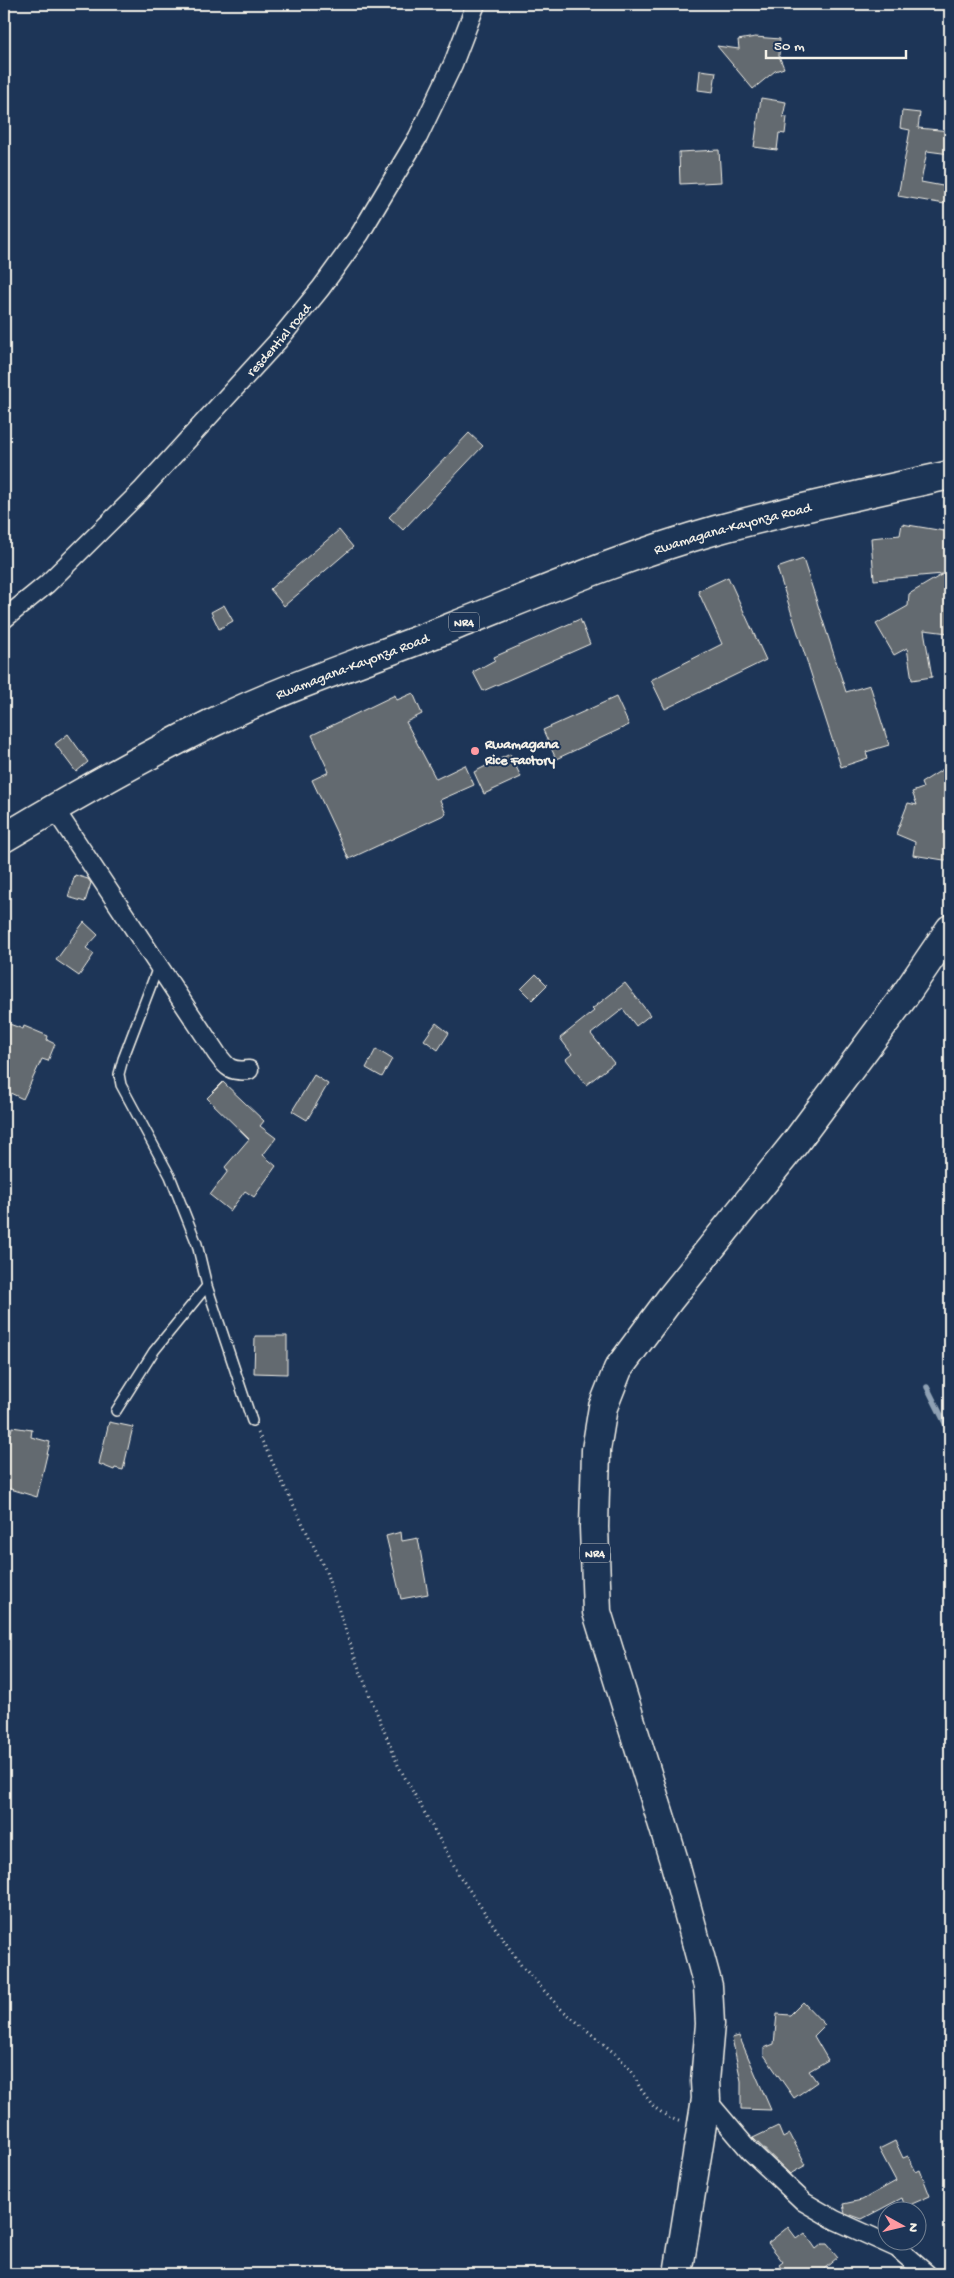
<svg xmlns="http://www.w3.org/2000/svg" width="954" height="2278" font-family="'Gochi Hand',sans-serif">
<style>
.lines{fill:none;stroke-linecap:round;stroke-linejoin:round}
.stream{stroke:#8fa1b4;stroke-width:5.5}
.building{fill:#646b70;stroke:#f4f1e8}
.lane-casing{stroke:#f4f1e8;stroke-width:12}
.street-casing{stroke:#f4f1e8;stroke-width:21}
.highway-casing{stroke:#f4f1e8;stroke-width:31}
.path{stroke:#f4f1e8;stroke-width:3;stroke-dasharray:1 4;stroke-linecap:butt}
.lane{stroke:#1d3557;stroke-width:9}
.street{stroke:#1d3557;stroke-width:18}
.highway{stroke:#1d3557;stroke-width:28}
.poi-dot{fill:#ff9aa2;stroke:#1d3557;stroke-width:2}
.labels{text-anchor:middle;stroke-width:4;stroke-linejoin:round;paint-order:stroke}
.shield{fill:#1d3557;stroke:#b4b9bc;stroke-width:1}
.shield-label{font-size:12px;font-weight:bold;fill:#f4f1e8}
.street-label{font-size:14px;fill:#f4f1e8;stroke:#1d3557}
.poi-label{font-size:14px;font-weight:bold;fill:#f4f1e8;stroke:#1d3557;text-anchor:start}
</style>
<rect width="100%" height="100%" fill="#1d3557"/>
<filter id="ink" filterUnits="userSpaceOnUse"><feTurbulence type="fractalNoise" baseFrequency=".02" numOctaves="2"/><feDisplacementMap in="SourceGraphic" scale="10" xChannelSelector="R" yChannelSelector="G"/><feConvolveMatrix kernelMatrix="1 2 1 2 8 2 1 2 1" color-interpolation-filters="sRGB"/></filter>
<g filter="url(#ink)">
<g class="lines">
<!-- stream -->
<path class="stream" d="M 927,1387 L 950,1433"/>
</g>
<!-- building -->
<path class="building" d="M 755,37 L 780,39 L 779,56 L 784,68 L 775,71 L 753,89 L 717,46 L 739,49 L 738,40 Z
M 700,70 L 716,72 L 713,92 L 698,90 Z
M 761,98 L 786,102 L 783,117 L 787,117 L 785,134 L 779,133 L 777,150 L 754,147 Z
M 902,111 L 920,113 L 918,128 L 950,131 L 950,154 L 927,151 L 921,182 L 948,187 L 945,204 L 898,196 L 910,130 L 900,128 Z
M 719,150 L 721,182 L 680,184 L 679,152 Z
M 469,433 L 483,446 L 403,530 L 389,517 Z
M 902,524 L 950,532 L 950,613 L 948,633 L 924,630 L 932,677 L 912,680 L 907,648 L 894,655 L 876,624 L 908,606 L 909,594 L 943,574 L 874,580 L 871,538 L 900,535 Z
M 339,530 L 353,547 L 284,606 L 270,589 Z
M 803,559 L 846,692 L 870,685 L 889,745 L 866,752 L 868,758 L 841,767 L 777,568 Z
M 728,577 L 766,660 L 665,709 L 651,680 L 722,644 L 698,591 Z
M 224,605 L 233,621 L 219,629 L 211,612 Z
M 580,619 L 590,644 L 483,691 L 473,672 L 495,660 L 494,657 Z
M 413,693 L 422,714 L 406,722 L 436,779 L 465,765 L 474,785 L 440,800 L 446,814 L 349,859 L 312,780 L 329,772 L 312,735 L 395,695 L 397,700 Z
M 616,697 L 629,725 L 556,759 L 543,730 Z
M 68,734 L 88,762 L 76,772 L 55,744 Z
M 510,754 L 521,777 L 484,794 L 474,772 Z
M 945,768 L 950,778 L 950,861 L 913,855 L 915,842 L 896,834 L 908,803 L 917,805 L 912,792 L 923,788 L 921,783 Z
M 75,875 L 88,879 L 91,883 L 85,902 L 68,897 Z
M 84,922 L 98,935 L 86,948 L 94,954 L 79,976 L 56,960 Z
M 536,974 L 547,985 L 532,1000 L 521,989 Z
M 625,983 L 650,1015 L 636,1026 L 623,1009 L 591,1034 L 614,1063 L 586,1085 L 566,1059 L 572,1054 L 560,1038 L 594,1011 L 592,1009 Z
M 4,1022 L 23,1029 L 24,1026 L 48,1036 L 47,1040 L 55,1044 L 48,1061 L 42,1059 L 23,1099 L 4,1090 Z
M 436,1023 L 449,1033 L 438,1050 L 424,1040 Z
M 376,1049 L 392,1059 L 382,1077 L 366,1068 Z
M 314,1075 L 328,1084 L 307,1120 L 292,1111 Z
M 223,1082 L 264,1121 L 260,1126 L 276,1138 L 263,1155 L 276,1166 L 254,1197 L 245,1191 L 230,1211 L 210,1195 L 228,1171 L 225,1167 L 249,1139 L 207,1098 Z
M 255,1336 L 287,1336 L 287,1374 L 254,1373 Z
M 109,1422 L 133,1427 L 123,1470 L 115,1468 L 114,1470 L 99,1464 Z
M 12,1427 L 32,1430 L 31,1437 L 50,1442 L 37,1497 L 4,1487 L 4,1431 L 11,1432 Z
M 401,1532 L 402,1541 L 418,1538 L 428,1594 L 401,1599 L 386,1536 Z
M 803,2002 L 825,2025 L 814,2036 L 828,2060 L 809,2071 L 817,2082 L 794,2098 L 764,2055 L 764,2048 L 774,2044 L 777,2014 L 790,2015 Z
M 739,2036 L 771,2110 L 741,2109 L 741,2081 L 732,2038 Z
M 778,2126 L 783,2138 L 790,2134 L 806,2165 L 790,2174 L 753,2138 Z
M 895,2141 L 903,2158 L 908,2156 L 916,2172 L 920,2170 L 930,2196 L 905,2207 L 902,2198 L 862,2219 L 845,2213 L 843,2204 L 862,2200 L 896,2181 L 879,2149 Z
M 788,2227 L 797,2239 L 805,2233 L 816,2249 L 822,2244 L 827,2244 L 838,2257 L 818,2274 L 785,2274 L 779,2265 L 783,2262 L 768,2243 Z"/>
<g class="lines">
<defs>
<path id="lane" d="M 158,967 L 123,1059 L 119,1074 L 121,1085 L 170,1176 L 197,1244 L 207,1286 L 252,1421
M 116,1411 L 154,1351 L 207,1286"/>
<g id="street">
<path id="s1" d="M 4,619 L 47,584 L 141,491 L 277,342 L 321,288 L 360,234 L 418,137 L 453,64 L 476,4"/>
<path d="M 54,808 L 217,1054 C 227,1068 231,1072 249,1070"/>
<path d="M 706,2099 L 750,2151 L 804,2202 L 835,2220 L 897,2248 L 927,2274"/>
</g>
<g id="highway">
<path id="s2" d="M 4,838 C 71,798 139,759 210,724 C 289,685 375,658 457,625 C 543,591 627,555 716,530 C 793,509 872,492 950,475"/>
<path d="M 678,2274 L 706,2099 L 705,2081 L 710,2024 L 708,1986 L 675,1864 L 597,1612 L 594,1527 L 596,1450 L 603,1407 L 618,1369 L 670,1299 L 795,1143 L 903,998 L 950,929"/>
</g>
</defs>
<!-- lane casing -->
<use href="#lane" class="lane-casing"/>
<!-- street casing -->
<use href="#street" class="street-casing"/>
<!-- highway casing -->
<use href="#highway" class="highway-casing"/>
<!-- path -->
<path class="path" d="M 258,1433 L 325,1569 L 356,1661 L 398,1765 L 461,1878 L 521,1965 L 560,2008 L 618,2056 L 633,2073 L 640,2088 L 654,2107 L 668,2117 L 681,2122"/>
<!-- lane -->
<use href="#lane" class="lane"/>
<!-- street -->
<use href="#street" class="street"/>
<!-- highway -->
<use href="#highway" class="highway"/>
</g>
</g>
<!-- markers -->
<circle class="poi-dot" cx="475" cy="751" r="5"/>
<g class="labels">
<!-- shield labels -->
<g class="shield">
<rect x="449" y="612.5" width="30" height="19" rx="4"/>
<rect x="580" y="1543.5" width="30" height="19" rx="4"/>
</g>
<g class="shield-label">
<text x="464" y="626">NR4</text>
<text x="595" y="1557">NR4</text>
</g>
<!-- street labels -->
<g class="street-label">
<text dy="5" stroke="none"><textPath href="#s1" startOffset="392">resdential road</textPath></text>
<text dy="5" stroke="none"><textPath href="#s2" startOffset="794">Rwamagana-Kayonza Road</textPath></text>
<text dy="5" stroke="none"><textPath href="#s2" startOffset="389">Rwamagana-Kayonza Road</textPath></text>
</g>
<!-- poi labels -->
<g class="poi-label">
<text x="485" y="748">Rwamagana<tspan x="485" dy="16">Rice Factory</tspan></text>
</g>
</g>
<!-- margin -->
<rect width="954" height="2278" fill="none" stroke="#1d3557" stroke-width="20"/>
<rect x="10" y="10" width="934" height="2258" fill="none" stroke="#f4f1e8" stroke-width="2" filter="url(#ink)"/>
<!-- north arrow -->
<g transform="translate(902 2226) rotate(98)"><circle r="24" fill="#1d3557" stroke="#738091"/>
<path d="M0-4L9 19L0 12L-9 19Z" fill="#ff9aa2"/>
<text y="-8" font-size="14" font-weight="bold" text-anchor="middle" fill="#f4f1e8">N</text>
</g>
<!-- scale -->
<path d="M766 50v8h140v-8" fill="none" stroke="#f4f1e8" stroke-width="2.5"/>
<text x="774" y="50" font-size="15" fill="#f4f1e8" stroke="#1d3557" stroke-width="4" paint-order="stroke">50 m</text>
</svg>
